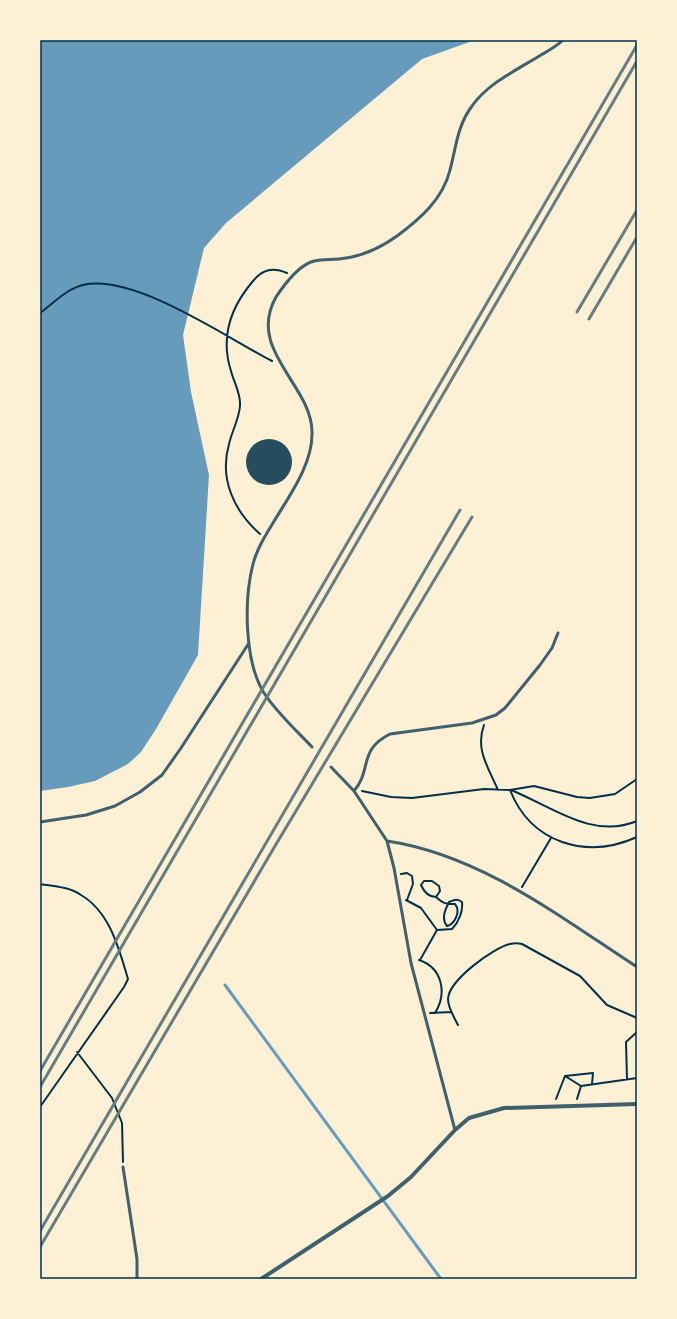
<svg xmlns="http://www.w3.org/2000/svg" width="677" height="1319" font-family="'Source Sans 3',sans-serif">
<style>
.water{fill:#669bbc}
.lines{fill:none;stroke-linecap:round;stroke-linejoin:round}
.stream{stroke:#669bbc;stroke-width:3}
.building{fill:#264d5e}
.path{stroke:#003049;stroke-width:2}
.service{stroke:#3f606c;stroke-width:3}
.minor{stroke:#3f606c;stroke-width:4}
.rail{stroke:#657d81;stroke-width:3}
.neatline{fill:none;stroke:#003049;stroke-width:1.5}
</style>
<rect width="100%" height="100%" fill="#fdf0d5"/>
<!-- water -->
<path class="water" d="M 40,40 L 475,40 L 422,59 L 226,223 L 204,248 L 183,335 L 191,392 L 209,475 L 198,655 L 156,729 L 141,752 L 128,764 L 95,781 L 68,787 L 40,791 Z"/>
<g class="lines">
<!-- stream -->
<path class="stream" d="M 225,985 L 441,1279"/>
</g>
<!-- building -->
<path class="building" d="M246 462a23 23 0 1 1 46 0a23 23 0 1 1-46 0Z"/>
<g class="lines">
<!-- path -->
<path class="path" d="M 40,313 C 54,303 66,289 83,285 C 134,273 227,338 272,361
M 260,534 C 234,511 219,479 229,444 C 232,431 239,419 240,406 C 241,393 234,383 231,371 C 220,337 230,308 253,281 C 263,269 273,267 287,273
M 484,725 C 475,749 488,767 498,790
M 510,790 C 531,843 586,860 637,837
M 511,790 C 551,806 592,840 637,821
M 362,791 L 391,797 L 412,798 L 484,789 L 510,790 L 534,786 L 577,797 L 590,798 L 615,794 L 637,779
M 401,874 L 407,873 L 412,876 L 413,884 L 407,900
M 40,884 C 53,886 70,887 81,895 C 110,912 119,949 128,979 L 124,987 L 40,1107
M 522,887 L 551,838
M 436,897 C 429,897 424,892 421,885 L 424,881 L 432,881 L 439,886 L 440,891 L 436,897 C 444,904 446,904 455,904 C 461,911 455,924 447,926 C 441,919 445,910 449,902 C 454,900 457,898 462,902 C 463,911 459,922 452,929 L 437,930
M 406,900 L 421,908 L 437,930 L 420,960
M 419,960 C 443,968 447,994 435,1013
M 430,1013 L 451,1012
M 458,1025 C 454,1017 448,1008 448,999 C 449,980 493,948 510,944 C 514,943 518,943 522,944 L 580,976 L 607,1005 L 637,1018
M 77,1052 L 112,1098 L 122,1123 L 123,1162
M 565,1076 L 581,1086
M 627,1079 L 626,1042 L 637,1032
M 556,1099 L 565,1076 L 593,1073 L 592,1084
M 577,1099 L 581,1086 L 637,1078"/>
<!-- service -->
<path class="service" d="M 312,747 C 296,730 277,713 264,693 C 244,661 244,599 253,564 C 257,549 265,536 273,523 C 289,496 313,464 312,432 C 312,385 246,350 276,297 C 284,285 298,267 311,262 C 320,259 330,260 339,259 C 361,257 379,249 397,236 C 420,219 443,199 450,170 C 456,148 457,126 472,106 C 488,83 517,70 541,55 C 548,51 557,46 563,40
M 331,767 L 354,791 L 387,841 L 394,868 L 411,963 L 455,1130
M 354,791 C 372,770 358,750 390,734 L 472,723 L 496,715 L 505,708 L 540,665 L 552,648 L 558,633
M 40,822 L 86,815 L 115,806 L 140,792 L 162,775 L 181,748 L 249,643
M 387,841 C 481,855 560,917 637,967
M 123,1167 L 137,1259 L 137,1279"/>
<!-- minor -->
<path class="minor" d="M 261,1279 L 388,1196 L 411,1177 L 455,1130 L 469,1118 L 504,1108 L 637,1104"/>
<!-- rail -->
<path class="rail" d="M 577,312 L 637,210
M 589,319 L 637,237
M 40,1071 L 637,45
M 40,1087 L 637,61
M 40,1231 L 460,510
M 40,1247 L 275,846 L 472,517"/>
</g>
<!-- border -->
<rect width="677" height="1319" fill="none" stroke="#fdf0d5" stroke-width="82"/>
<rect x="41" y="41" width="595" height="1237" class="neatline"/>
</svg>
